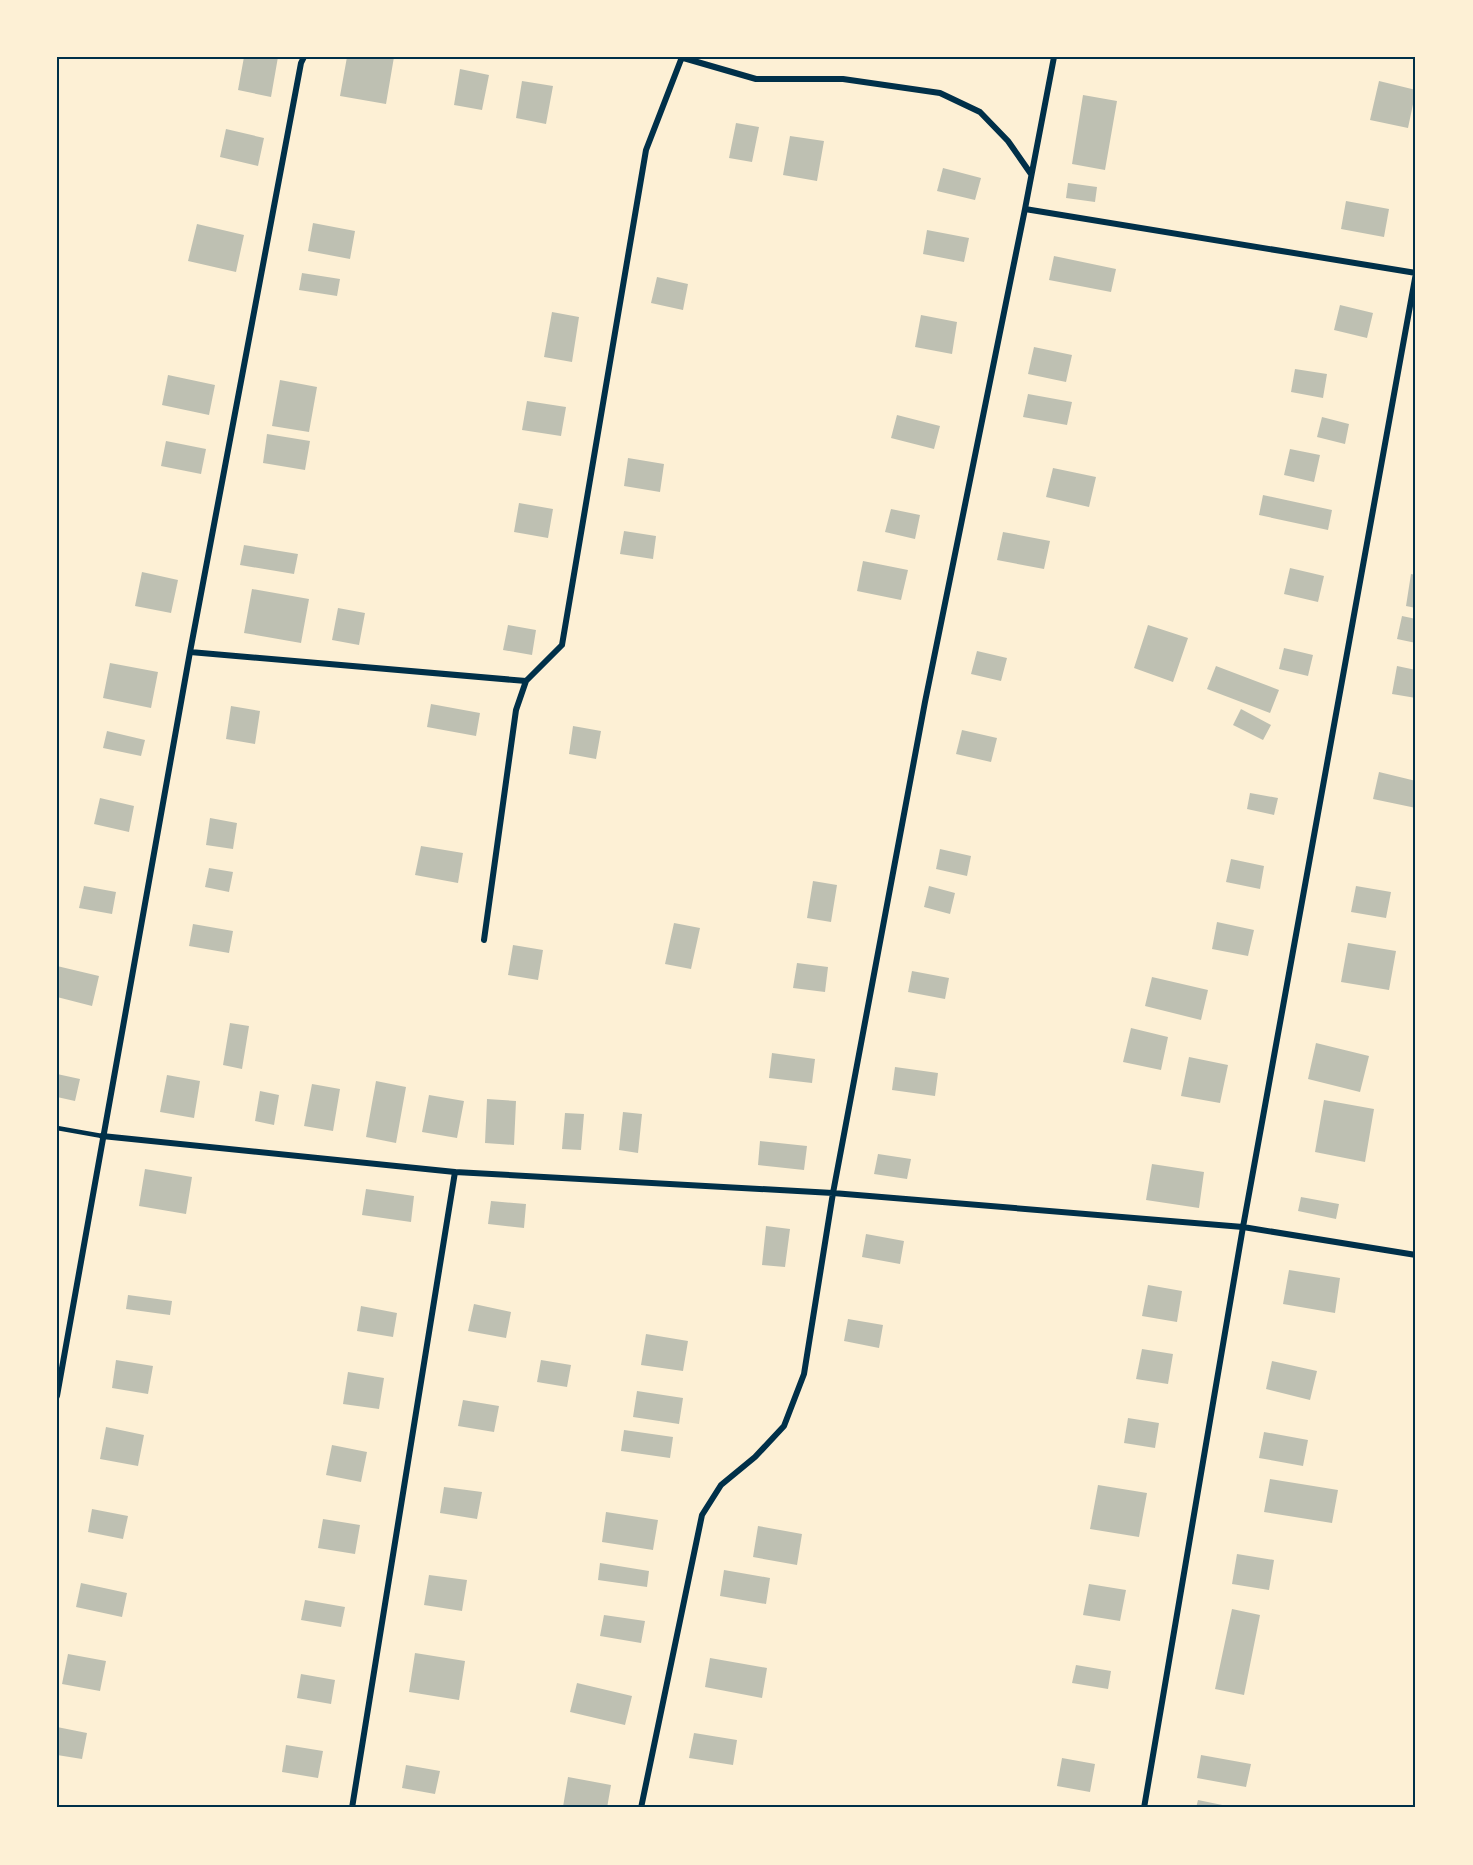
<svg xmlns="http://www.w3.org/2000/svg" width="1473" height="1865" font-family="Roboto,sans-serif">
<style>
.building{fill:#bec0b2}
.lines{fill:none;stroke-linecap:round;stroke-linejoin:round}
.service{stroke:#003049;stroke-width:4.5}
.minor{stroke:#003049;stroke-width:6}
.neatline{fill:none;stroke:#003049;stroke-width:2}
</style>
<rect width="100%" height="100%" fill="#fdf0d5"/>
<!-- building -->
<path class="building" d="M 244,57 L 278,57 L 271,97 L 238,90 Z
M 347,57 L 394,57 L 386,104 L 340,96 Z
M 460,69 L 489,75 L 482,110 L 454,105 Z
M 522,81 L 553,86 L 546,124 L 516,118 Z
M 1379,81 L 1416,90 L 1408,128 L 1370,120 Z
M 1083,95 L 1117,101 L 1105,170 L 1072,164 Z
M 736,123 L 759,127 L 752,162 L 729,158 Z
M 226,129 L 264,138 L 258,166 L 220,157 Z
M 790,136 L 824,141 L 817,181 L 783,175 Z
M 943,168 L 981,178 L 975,200 L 937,191 Z
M 1068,183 L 1097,187 L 1095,202 L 1066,198 Z
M 1346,201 L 1389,209 L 1384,237 L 1341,229 Z
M 313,223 L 355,231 L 350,259 L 308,251 Z
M 197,224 L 244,235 L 236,272 L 188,261 Z
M 927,230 L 969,238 L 964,262 L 923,254 Z
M 1054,256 L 1116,269 L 1111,292 L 1049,280 Z
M 302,273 L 340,279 L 337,296 L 299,290 Z
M 657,277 L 688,284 L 683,310 L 651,303 Z
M 1340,305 L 1373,313 L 1367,338 L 1334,330 Z
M 552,312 L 579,317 L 572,362 L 544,357 Z
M 921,315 L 957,322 L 952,354 L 915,347 Z
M 1034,347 L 1072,355 L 1066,382 L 1028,374 Z
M 1295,369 L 1327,374 L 1323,398 L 1291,392 Z
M 168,375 L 215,385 L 209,415 L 162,405 Z
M 280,380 L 317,387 L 309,432 L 272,426 Z
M 1028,394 L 1072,402 L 1067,425 L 1023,417 Z
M 527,401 L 566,407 L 561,436 L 522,430 Z
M 897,415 L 940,426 L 934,449 L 891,438 Z
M 1322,417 L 1349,424 L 1345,444 L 1317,437 Z
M 267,434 L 310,441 L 305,470 L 263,463 Z
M 166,441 L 206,449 L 201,474 L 161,466 Z
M 1290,449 L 1320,455 L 1314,482 L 1284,475 Z
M 628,458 L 664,464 L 660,492 L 624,486 Z
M 1053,468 L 1096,477 L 1089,507 L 1046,497 Z
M 1263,495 L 1332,510 L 1328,530 L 1259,515 Z
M 519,503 L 553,509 L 548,538 L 514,532 Z
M 891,509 L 920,515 L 915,539 L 885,532 Z
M 624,531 L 656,536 L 653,559 L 620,554 Z
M 1003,532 L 1050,541 L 1044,569 L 997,560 Z
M 244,545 L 298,554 L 294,574 L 240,565 Z
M 863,561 L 908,570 L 901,600 L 857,591 Z
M 1290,568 L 1324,576 L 1318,602 L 1284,594 Z
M 142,572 L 178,580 L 171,613 L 135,606 Z
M 1411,574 L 1416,575 L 1416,608 L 1406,606 Z
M 252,589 L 309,599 L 301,643 L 244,633 Z
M 338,608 L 365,613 L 359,645 L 332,640 Z
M 1402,616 L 1416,619 L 1416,643 L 1397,639 Z
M 508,625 L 536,630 L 532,655 L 503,650 Z
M 1148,625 L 1188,638 L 1173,682 L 1134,668 Z
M 1284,648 L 1313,655 L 1308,676 L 1279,669 Z
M 977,651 L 1007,658 L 1001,681 L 971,674 Z
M 110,663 L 158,672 L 151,708 L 103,698 Z
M 1216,666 L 1279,690 L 1270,713 L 1207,689 Z
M 1397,666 L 1416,670 L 1416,698 L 1392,694 Z
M 431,704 L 480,713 L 476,736 L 427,727 Z
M 231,706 L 260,711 L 255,744 L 226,739 Z
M 1241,709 L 1271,725 L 1263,740 L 1233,725 Z
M 573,726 L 601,731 L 596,759 L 569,754 Z
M 962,730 L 997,738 L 991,762 L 956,754 Z
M 107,731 L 145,740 L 141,756 L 103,748 Z
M 1379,772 L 1416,781 L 1416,808 L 1373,799 Z
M 1250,793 L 1278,798 L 1274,815 L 1247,809 Z
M 100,798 L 134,806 L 129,832 L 94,824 Z
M 210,818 L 237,823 L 233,849 L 206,845 Z
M 421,846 L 463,853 L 458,883 L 415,875 Z
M 940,849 L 971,856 L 967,876 L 936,869 Z
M 1231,859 L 1264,866 L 1260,889 L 1226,882 Z
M 209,868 L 233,872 L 229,892 L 205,887 Z
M 813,881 L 837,885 L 831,922 L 807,918 Z
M 84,886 L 116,892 L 112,914 L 79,908 Z
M 929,886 L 955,893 L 950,914 L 924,907 Z
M 1356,886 L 1391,892 L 1386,918 L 1351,912 Z
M 1217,922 L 1254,930 L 1248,956 L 1212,949 Z
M 674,923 L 700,928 L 691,969 L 665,964 Z
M 193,924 L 233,931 L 229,953 L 189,946 Z
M 1348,943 L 1396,951 L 1389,990 L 1341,982 Z
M 513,945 L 543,950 L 538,980 L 508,975 Z
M 797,963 L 828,967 L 825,992 L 793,988 Z
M 57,966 L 99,976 L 92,1006 L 57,997 Z
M 912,971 L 949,978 L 945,999 L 908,992 Z
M 1152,977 L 1208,990 L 1201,1020 L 1145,1006 Z
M 230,1023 L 249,1026 L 242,1069 L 223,1065 Z
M 1131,1028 L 1168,1037 L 1161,1070 L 1123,1062 Z
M 1316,1043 L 1369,1056 L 1360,1092 L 1308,1079 Z
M 772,1053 L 815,1059 L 812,1083 L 769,1078 Z
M 1189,1057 L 1228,1065 L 1220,1103 L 1181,1096 Z
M 895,1067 L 938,1073 L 935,1096 L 892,1090 Z
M 57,1074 L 80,1079 L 75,1101 L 57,1097 Z
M 167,1075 L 200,1081 L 194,1118 L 160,1112 Z
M 376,1081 L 406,1087 L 396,1143 L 366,1137 Z
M 312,1084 L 340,1089 L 333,1131 L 304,1126 Z
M 260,1091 L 279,1095 L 274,1125 L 255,1121 Z
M 429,1095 L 464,1101 L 457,1138 L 422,1132 Z
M 487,1099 L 516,1101 L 514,1145 L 485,1143 Z
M 1324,1100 L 1374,1109 L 1365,1162 L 1315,1152 Z
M 623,1112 L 642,1114 L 638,1153 L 619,1150 Z
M 565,1113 L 584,1114 L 581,1150 L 562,1149 Z
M 760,1141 L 807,1146 L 804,1170 L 758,1165 Z
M 878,1154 L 911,1159 L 907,1179 L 874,1174 Z
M 1152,1164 L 1204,1172 L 1199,1208 L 1146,1200 Z
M 145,1169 L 192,1177 L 186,1214 L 139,1206 Z
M 366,1189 L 414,1196 L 411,1222 L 362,1215 Z
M 1301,1197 L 1339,1204 L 1336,1219 L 1298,1211 Z
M 491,1201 L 526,1204 L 524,1228 L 488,1224 Z
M 766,1226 L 790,1229 L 785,1267 L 762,1265 Z
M 866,1234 L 904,1241 L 900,1264 L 862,1257 Z
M 1289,1270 L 1340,1278 L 1335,1313 L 1283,1304 Z
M 1148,1285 L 1182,1291 L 1177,1322 L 1142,1316 Z
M 128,1295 L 172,1301 L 170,1315 L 126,1309 Z
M 474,1304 L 511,1312 L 506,1338 L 468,1331 Z
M 361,1306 L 397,1313 L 393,1337 L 357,1331 Z
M 848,1319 L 883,1325 L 879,1348 L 844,1341 Z
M 646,1334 L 688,1341 L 683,1371 L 641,1365 Z
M 1142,1349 L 1173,1354 L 1168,1384 L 1136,1379 Z
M 116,1360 L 153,1366 L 148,1394 L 112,1388 Z
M 541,1360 L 571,1365 L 567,1387 L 537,1382 Z
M 1272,1361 L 1317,1371 L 1310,1400 L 1266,1389 Z
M 348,1372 L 384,1378 L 379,1409 L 343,1404 Z
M 637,1391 L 683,1398 L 679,1424 L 633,1417 Z
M 463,1400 L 499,1406 L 494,1432 L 458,1426 Z
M 1128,1418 L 1159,1423 L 1155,1448 L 1124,1443 Z
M 106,1427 L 144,1435 L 138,1466 L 100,1459 Z
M 624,1430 L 673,1437 L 670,1458 L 621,1451 Z
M 1264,1432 L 1308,1440 L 1303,1466 L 1259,1458 Z
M 332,1445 L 367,1452 L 361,1482 L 326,1475 Z
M 1270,1479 L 1338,1490 L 1332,1523 L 1264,1512 Z
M 1098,1485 L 1147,1493 L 1139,1537 L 1090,1529 Z
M 444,1487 L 482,1492 L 477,1519 L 440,1513 Z
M 92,1509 L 128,1516 L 123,1539 L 88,1532 Z
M 606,1512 L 658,1520 L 653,1550 L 602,1542 Z
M 323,1519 L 360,1525 L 355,1554 L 318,1548 Z
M 758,1526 L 802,1534 L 797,1565 L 753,1557 Z
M 1237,1554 L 1274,1560 L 1269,1590 L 1232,1584 Z
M 600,1563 L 649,1571 L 647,1587 L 598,1580 Z
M 724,1570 L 770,1578 L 766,1604 L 720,1596 Z
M 429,1575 L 467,1580 L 462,1611 L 424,1605 Z
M 81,1583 L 127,1593 L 122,1617 L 76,1607 Z
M 1089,1584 L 1126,1590 L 1120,1621 L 1083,1615 Z
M 305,1600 L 345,1607 L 341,1627 L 301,1620 Z
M 1232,1609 L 1260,1615 L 1244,1695 L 1215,1689 Z
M 604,1615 L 645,1621 L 641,1643 L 600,1636 Z
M 415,1653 L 465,1661 L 459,1700 L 409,1692 Z
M 68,1654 L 106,1661 L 100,1691 L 62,1684 Z
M 710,1658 L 767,1668 L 762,1698 L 705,1687 Z
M 1076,1665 L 1111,1671 L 1108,1689 L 1072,1683 Z
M 301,1674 L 335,1680 L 331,1704 L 297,1698 Z
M 577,1683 L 632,1696 L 625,1725 L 570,1712 Z
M 57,1727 L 87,1733 L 82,1759 L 57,1755 Z
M 694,1733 L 737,1740 L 733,1765 L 689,1758 Z
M 286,1745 L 323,1751 L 318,1778 L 282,1772 Z
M 1201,1755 L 1251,1764 L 1246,1787 L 1197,1778 Z
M 1062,1758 L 1095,1764 L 1090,1792 L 1057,1786 Z
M 406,1765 L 440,1771 L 435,1794 L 402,1788 Z
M 568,1777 L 611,1785 L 607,1808 L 563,1807 Z
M 1198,1800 L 1232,1807 L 1232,1808 L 1196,1808 Z"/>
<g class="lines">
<!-- service -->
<path class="service" d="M 57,1128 L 102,1136"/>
<!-- minor -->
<path class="minor" d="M 680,57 L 756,79 L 843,79 L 940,93 L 980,112 L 1008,141 L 1031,174
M 1025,209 L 1416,273 L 1243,1227 L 1144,1808
M 190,652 L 526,681
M 484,940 L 516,710 L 526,681 L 562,645 L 646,150 L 682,57
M 102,1136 L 455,1172 L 833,1193 L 1243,1227 L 1416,1255
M 57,1396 L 190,652 L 301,63 L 304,57
M 352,1808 L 455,1172
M 641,1808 L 702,1515 L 721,1485 L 755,1457 L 784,1426 L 804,1374 L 833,1193 L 925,702 L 1025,209 L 1054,57"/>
</g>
<!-- border -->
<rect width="1473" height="1865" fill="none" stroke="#fdf0d5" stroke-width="117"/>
<rect x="58" y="58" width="1356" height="1748" class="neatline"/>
</svg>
